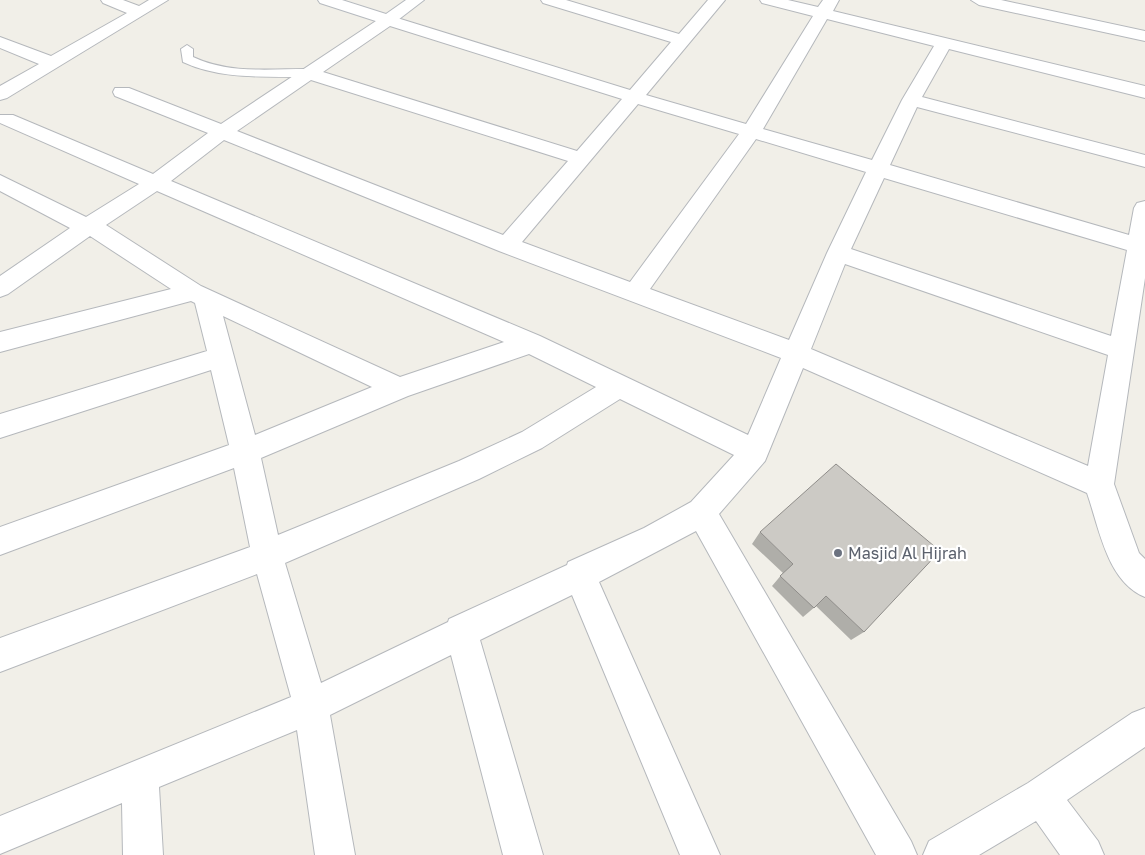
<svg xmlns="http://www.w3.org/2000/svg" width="1145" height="855" font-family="'Golos Text',sans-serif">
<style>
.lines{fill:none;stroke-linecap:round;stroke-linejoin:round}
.lane-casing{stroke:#b5b8bc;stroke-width:2}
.street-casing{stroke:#b5b8bc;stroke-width:2}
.secondary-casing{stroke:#b6babf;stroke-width:2}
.lane{fill:#fff;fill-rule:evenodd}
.street{fill:#fff;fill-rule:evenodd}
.secondary{fill:#fff;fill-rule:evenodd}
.wall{fill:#afaea9}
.building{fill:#cccac5;stroke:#8f8d8a}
.worship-dot{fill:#6b7280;stroke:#fff;stroke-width:2}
.labels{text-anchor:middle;stroke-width:4.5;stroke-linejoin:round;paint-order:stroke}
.worship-label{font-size:16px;fill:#5b616d;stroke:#fff;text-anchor:start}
</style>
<rect width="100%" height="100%" fill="#f1efe8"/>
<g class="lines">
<defs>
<path id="lane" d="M 187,45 L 193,49 L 193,57 C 229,74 269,69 307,69 L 313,73 L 307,77 C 264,76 222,80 183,62 L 181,49 Z"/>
<path id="street" d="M 101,0 L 123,0 L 139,6 L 149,0 L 168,0 L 7,98 L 0,100 L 0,86 L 39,64 L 0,48 L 0,37 L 51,56 L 127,13 L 103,3 Z
M 541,0 L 566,0 L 679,34 L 708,0 L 725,0 L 646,95 L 746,124 L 813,16 L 762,3 L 760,0 L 788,0 L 818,7 L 823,0 L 839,0 L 833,11 L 1145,86 L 1145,98 L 949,49 L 922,97 L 1145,155 L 1145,167 L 917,107 L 890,165 L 1129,235 L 1134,208 L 1137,203 L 1145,201 L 1145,278 L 1114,484 L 1139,553 L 1145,559 L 1145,597 C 1107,582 1099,527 1087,493 L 803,368 L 765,461 L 719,514 L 911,841 L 917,855 L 876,855 L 696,531 L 599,582 L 720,855 L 680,855 L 572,595 L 480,640 L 543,855 L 503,855 L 451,655 L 330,715 L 355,855 L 315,855 L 297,730 L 159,787 L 163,855 L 123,855 L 122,803 L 0,854 L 0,816 L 291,697 L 257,574 L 0,672 L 0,638 L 250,547 L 234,468 L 0,555 L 0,527 L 229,445 L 211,370 L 0,438 L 0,414 L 207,351 L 195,303 L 191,301 L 0,352 L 0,332 L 171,289 L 90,236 L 8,294 L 0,297 L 0,276 L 70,228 L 0,191 L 0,175 L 86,217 L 139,184 L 0,123 L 0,115 L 13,115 L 153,174 L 208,133 L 115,96 L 113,92 L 115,88 L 129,88 L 221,124 L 382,17 L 394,17 L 630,90 L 671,42 L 543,3 ZM 827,19 L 934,46 L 902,100 L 872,160 L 763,129 ZM 390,26 L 622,99 L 577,151 L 323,72 ZM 311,80 L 568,161 L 503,235 L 237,131 ZM 638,104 L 739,134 L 630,282 L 522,242 ZM 756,139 L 866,172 L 827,253 L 789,340 L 650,289 ZM 224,140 L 499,251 L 781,358 L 748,435 L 540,336 L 171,181 ZM 884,178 L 1127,250 L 1111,336 L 851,249 ZM 157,191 L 504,342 L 400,377 L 201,286 L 106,225 ZM 845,264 L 1108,355 L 1088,466 L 811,349 ZM 223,316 L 372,387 L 255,435 ZM 529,354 L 596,387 L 522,432 L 459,461 L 278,535 L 261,458 L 408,396 ZM 620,399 L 734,455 L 691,502 L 644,528 L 568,562 L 567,565 L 449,619 L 448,622 L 321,683 L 285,563 L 479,479 L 542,448 Z
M 971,0 L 1001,0 L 1145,31 L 1145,41 L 979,5 Z
M 1145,708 L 1145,747 L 1067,800 L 1098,841 L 1104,855 L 1060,855 L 1036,821 L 979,855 L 923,855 L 929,841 L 1028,783 L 1132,713 Z"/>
<path id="secondary" d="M 318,0 L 342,0 L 386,14 L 406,0 L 424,0 L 394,23 L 388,25 L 320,3 Z"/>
</defs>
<!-- lane casing -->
<use href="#lane" class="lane-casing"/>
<!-- street casing -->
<use href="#street" class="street-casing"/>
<!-- secondary casing -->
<use href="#secondary" class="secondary-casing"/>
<!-- lane -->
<use href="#lane" class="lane"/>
<!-- street -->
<use href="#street" class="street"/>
<!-- secondary -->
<use href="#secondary" class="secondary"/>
</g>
<!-- wall -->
<path class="wall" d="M 760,532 L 864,632 L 851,640 L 816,606 L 803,617 L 772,586 L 783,573 L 752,544 Z"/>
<!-- building -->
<path class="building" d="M 836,464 L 940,551 L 864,632 L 826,596 L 814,608 L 780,576 L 793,564 L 760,532 Z"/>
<!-- markers -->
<circle class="worship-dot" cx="838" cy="553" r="5"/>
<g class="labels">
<!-- worship labels -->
<g class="worship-label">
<text x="848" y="559">Masjid Al Hijrah</text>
</g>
</g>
</svg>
